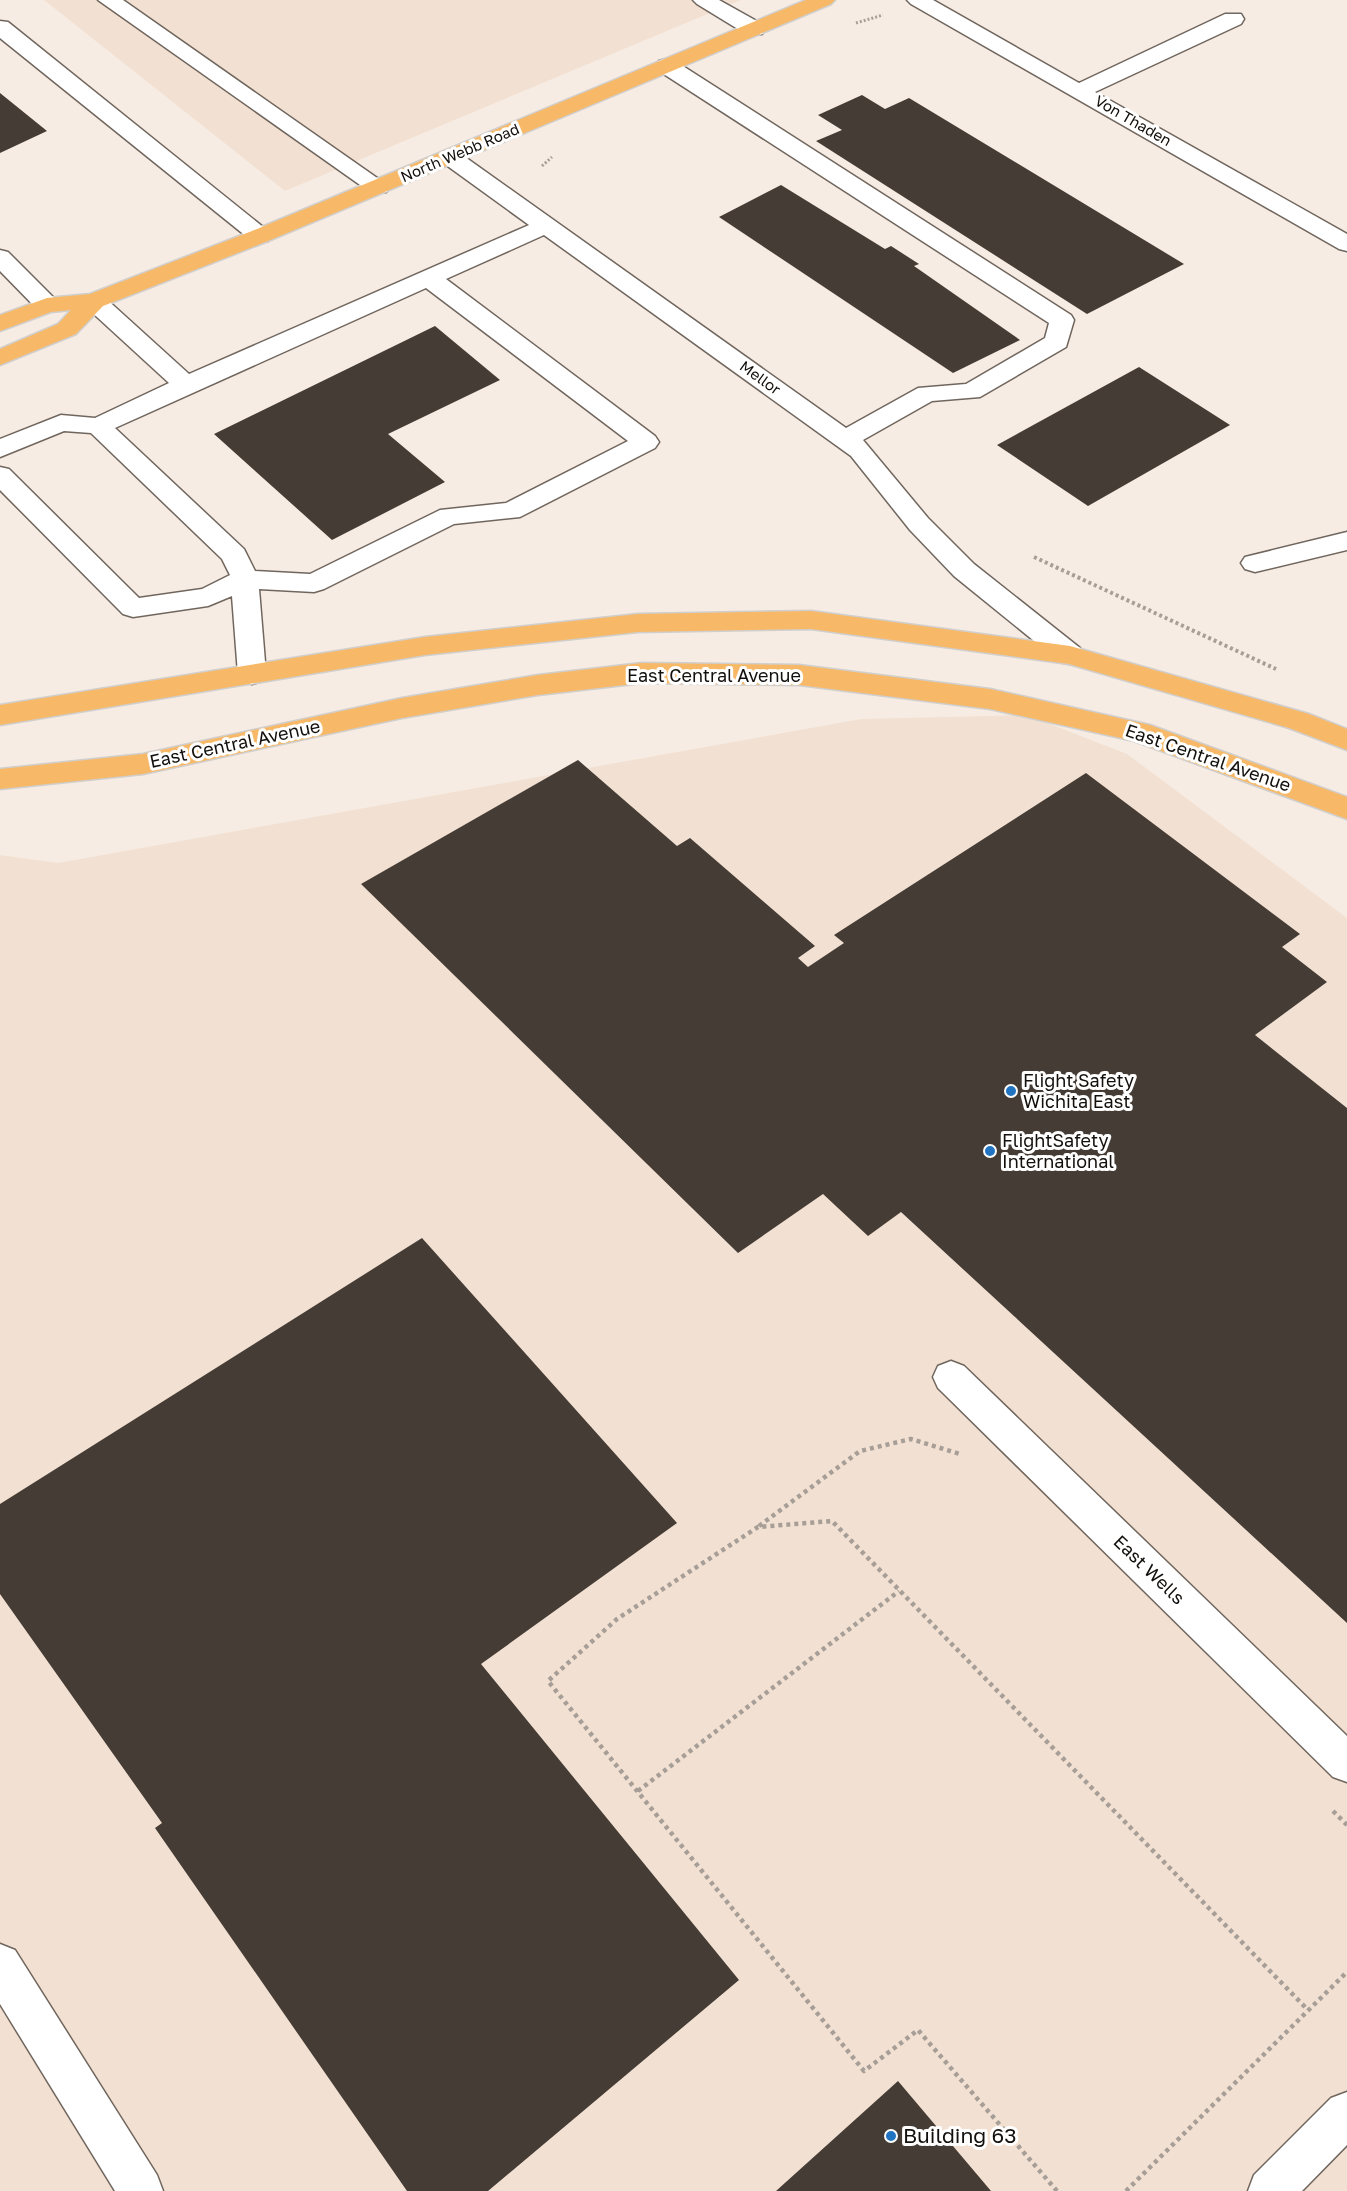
<svg xmlns="http://www.w3.org/2000/svg" width="1347" height="2191" font-family="'Golos Text',sans-serif">
<style>
.built{fill:#f2e1d2}
.building{fill:#453c35}
.lines{fill:none;stroke-linecap:round;stroke-linejoin:round}
.minor-casing{stroke:#70665e;stroke-width:3}
.major-casing{stroke:#d0cfce;stroke-width:3}
.path-far2{stroke:#a69e97;stroke-width:3;stroke-dasharray:2 2;stroke-linecap:butt}
.path-far1{stroke:#a69e97;stroke-width:4;stroke-dasharray:3 3;stroke-linecap:butt}
.path{stroke:#a69e97;stroke-width:4.5;stroke-dasharray:4 4;stroke-linecap:butt}
.minor{fill:#fff;fill-rule:evenodd}
.major{fill:#f7b968;fill-rule:evenodd}
.poi-dot{fill:#2074c2;stroke:#fff;stroke-width:2}
.labels{text-anchor:middle;stroke-width:6;stroke-linejoin:round;paint-order:stroke}
.far-street-label{font-size:15px;fill:#120f0c;stroke:#fff}
.street-label{font-size:18px;fill:#120f0c;stroke:#fff}
.poi-label{font-size:18px;fill:#120f0c;stroke:#fff;text-anchor:start}
.near-poi-label{font-size:21px;fill:#120f0c;stroke:#fff;text-anchor:start}
</style>
<rect width="100%" height="100%" fill="#f7ece3"/>
<!-- built -->
<path class="built" d="M 44,0 L 741,0 L 285,191 Z
M 1027,715 L 1127,754 L 1347,918 L 1347,2191 L 0,2191 L 0,855 L 58,863 L 861,719 Z"/>
<!-- building -->
<path class="building" d="M 0,93 L 47,131 L 0,153 Z
M 862,95 L 885,109 L 909,98 L 1184,264 L 1087,314 L 816,141 L 842,130 L 818,115 Z
M 781,185 L 885,249 L 891,246 L 919,264 L 914,266 L 1020,340 L 953,373 L 719,217 Z
M 435,326 L 500,380 L 388,434 L 445,482 L 332,540 L 214,434 Z
M 1139,367 L 1230,425 L 1088,506 L 997,445 Z
M 578,760 L 677,846 L 690,838 L 815,946 L 798,958 L 808,967 L 844,943 L 834,935 L 1086,773 L 1300,934 L 1282,947 L 1327,982 L 1255,1035 L 1347,1108 L 1347,1623 L 901,1212 L 868,1236 L 823,1194 L 738,1253 L 361,884 Z
M 422,1238 L 677,1523 L 481,1664 L 739,1980 L 488,2191 L 407,2191 L 155,1828 L 162,1823 L 0,1594 L 0,1504 Z
M 898,2081 L 991,2191 L 776,2191 Z"/>
<g class="lines">
<defs>
<path id="minor" d="M 98,0 L 123,0 L 390,187 L 386,192 L 370,192 Z
M 693,0 L 719,0 L 762,24 L 765,29 L 762,34 L 746,34 L 697,4 Z
M 907,0 L 933,0 L 1079,83 L 1225,14 L 1241,14 L 1244,19 L 1241,24 L 1095,92 L 1347,234 L 1347,251 L 1339,249 L 911,4 Z
M 0,21 L 8,22 L 268,231 L 272,236 L 268,241 L 252,241 L 0,38 Z
M 667,59 L 675,61 L 1071,315 L 1074,320 L 1066,347 L 980,397 L 932,401 L 863,440 L 928,518 L 974,564 L 1080,648 L 1084,655 L 1080,662 L 1070,664 L 1060,662 L 954,576 L 910,530 L 851,456 L 544,235 L 446,279 L 655,436 L 659,442 L 655,448 L 520,517 L 454,524 L 324,589 L 314,592 L 259,589 L 266,674 L 262,681 L 252,684 L 242,681 L 238,674 L 232,596 L 208,606 L 133,617 L 123,614 L 0,490 L 0,467 L 9,469 L 139,598 L 202,589 L 230,575 L 222,559 L 91,433 L 64,431 L 0,457 L 0,439 L 61,415 L 95,418 L 169,383 L 85,306 L 82,301 L 85,296 L 94,294 L 103,296 L 189,374 L 529,225 L 442,162 L 439,157 L 442,152 L 458,152 L 846,428 L 918,388 L 966,384 L 1045,338 L 1049,323 L 659,71 L 656,66 L 659,61 ZM 426,288 L 628,441 L 506,503 L 440,510 L 310,574 L 255,571 L 244,549 L 115,428 Z
M 0,250 L 8,252 L 56,300 L 59,305 L 56,310 L 47,312 L 38,310 L 0,271 Z
M 1347,532 L 1347,550 L 1255,572 L 1245,569 L 1241,563 L 1245,557 Z
M 951,1361 L 964,1366 L 1347,1736 L 1347,1782 L 1333,1777 L 938,1388 L 933,1377 L 938,1366 Z
M 0,1944 L 15,1950 L 157,2175 L 163,2191 L 115,2191 L 0,2004 Z
M 1347,2092 L 1347,2145 L 1302,2191 L 1248,2191 L 1254,2175 L 1331,2098 Z"/>
<path id="major" d="M 806,0 L 835,0 L 831,4 L 268,241 L 103,306 L 76,334 L 0,365 L 0,349 L 58,324 L 71,310 L 51,312 L 0,331 L 0,315 L 47,298 L 90,294 L 252,231 Z
M 811,611 L 1070,646 L 1309,714 L 1347,729 L 1347,750 L 1289,728 L 1069,664 L 811,629 L 638,632 L 425,655 L 0,725 L 0,705 L 425,637 L 638,614 Z
M 642,663 L 799,665 L 990,689 L 1150,725 L 1347,797 L 1347,819 L 1134,741 L 990,709 L 799,685 L 642,683 L 538,695 L 402,718 L 143,774 L 0,789 L 0,769 L 143,754 L 402,698 L 538,675 Z"/>
</defs>
<!-- minor casing -->
<use href="#minor" class="minor-casing"/>
<!-- major casing -->
<use href="#major" class="major-casing"/>
<!-- path-far2 -->
<path class="path-far2" d="M 856,23 L 883,15
M 542,166 L 552,157"/>
<!-- path-far1 -->
<path class="path-far1" d="M 1034,557 L 1276,669"/>
<!-- path -->
<path class="path" d="M 759,1526 L 860,1451 L 911,1439 L 960,1454
M 638,1791 L 899,1591
M 1333,1811 L 1347,1825
M 1057,2191 L 918,2030 L 864,2071 L 548,1681 L 617,1619 L 758,1527 L 832,1521 L 1307,2009
M 1126,2191 L 1347,1972"/>
<!-- minor -->
<use href="#minor" class="minor"/>
<!-- major -->
<use href="#major" class="major"/>
</g>
<!-- markers -->
<g class="poi-dot">
<circle cx="1011" cy="1091" r="6"/>
<circle cx="990" cy="1151" r="6"/>
<circle cx="891" cy="2136" r="6"/>
</g>
<g class="labels">
<!-- far-street labels -->
<g class="far-street-label">
<text transform="translate(1133 121) rotate(30)" y="5">Von Thaden</text>
<text transform="translate(460 153) rotate(-23)" y="5">North Webb Road</text>
<text transform="translate(760 378) rotate(36)" y="5">Mellor</text>
</g>
<!-- street labels -->
<g class="street-label">
<text x="714" y="682">East Central Avenue</text>
<text transform="translate(235 744) rotate(-12)" y="6">East Central Avenue</text>
<text transform="translate(1208 758) rotate(19)" y="6">East Central Avenue</text>
<text transform="translate(1149 1570) rotate(44)" y="6">East Wells</text>
</g>
<!-- poi labels -->
<g class="poi-label">
<text x="1023" y="1087">Flight Safety<tspan x="1023" dy="21">Wichita East</tspan></text>
<text x="1002" y="1147">FlightSafety<tspan x="1002" dy="21">International</tspan></text>
</g>
<!-- near-poi labels -->
<g class="near-poi-label">
<text x="903" y="2143">Building 63</text>
</g>
</g>
</svg>
